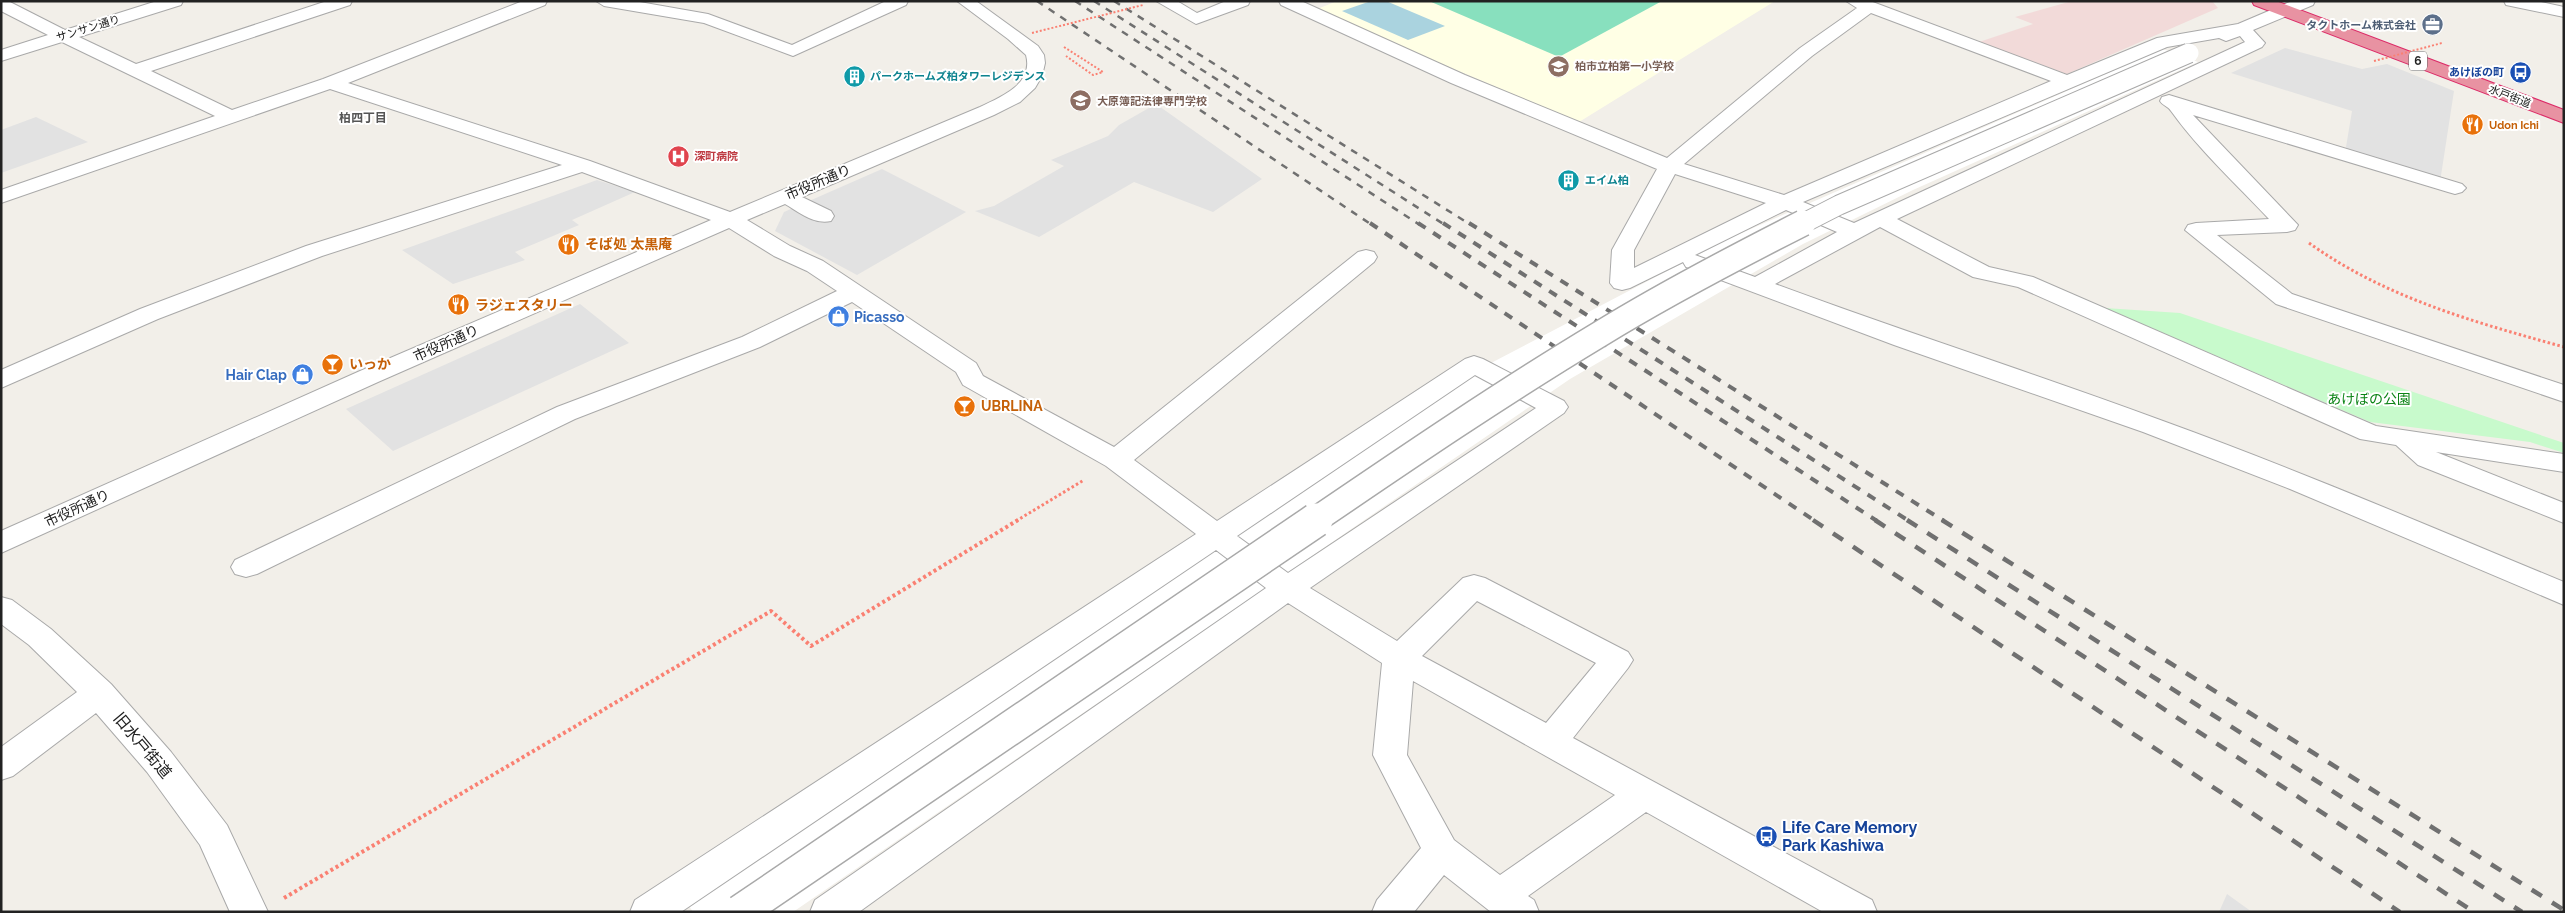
<svg xmlns="http://www.w3.org/2000/svg" width="2565" height="913" font-family="Raleway,'Noto Sans JP',sans-serif">
<style>
.commercial{fill:#f2dad9}
.education{fill:#ffffe5}
.park{fill:#c8facc}
.pitch{fill:#88e0be}
.parking{fill:#e2e2e2}
.water{fill:#aad3df}
.pier{fill:#fff}
.lines{fill:none;stroke-linecap:round;stroke-linejoin:round}
.minor-casing{stroke:#a9a9a9;stroke-width:2}
.highway-casing{stroke:#dc2a67;stroke-width:2}
.path-far2{stroke:#fa8072;stroke-width:2;stroke-dasharray:2 2;stroke-linecap:butt}
.path-far1{stroke:#fa8072;stroke-width:3;stroke-dasharray:2.5 2.5;stroke-linecap:butt}
.path{stroke:#fa8072;stroke-width:4;stroke-dasharray:3 3;stroke-linecap:butt}
.minor{fill:#fff;fill-rule:evenodd}
.highway{fill:#e892a2;fill-rule:evenodd}
.rail-far2{stroke:#707070;stroke-width:2.5;stroke-dasharray:7 7;stroke-linecap:butt}
.rail-far1{stroke:#707070;stroke-width:4;stroke-dasharray:9 9;stroke-linecap:butt}
.rail{stroke:#707070;stroke-width:4.5;stroke-dasharray:12 12;stroke-linecap:butt}
.minor-bridge-far2-casing{stroke:#a9a9a9;stroke-width:21;stroke-linecap:butt}
.minor-bridge-far1-casing{stroke:#a9a9a9;stroke-width:28;stroke-linecap:butt}
.minor-bridge-casing{stroke:#a9a9a9;stroke-width:36;stroke-linecap:butt}
.path-bridge{stroke:#fa8072;stroke-width:2;stroke-dasharray:2 2;stroke-linecap:butt}
.minor-bridge-far2{stroke:#fff;stroke-width:19}
.minor-bridge-far1{stroke:#fff;stroke-width:25}
.minor-bridge{stroke:#fff;stroke-width:33}
.labels{text-anchor:middle;stroke-width:4;stroke-linejoin:round;paint-order:stroke}
.far-service-label{font-size:11px;font-weight:bold;fill:#4e5e75;stroke:#fff;text-anchor:end}
.far-street-label{font-size:11px;fill:#222;stroke:#fff}
.far-education-label{font-size:11px;font-weight:bold;fill:#785e54;stroke:#fff;text-anchor:start}
.far-transit-label{font-size:11px;font-weight:bold;fill:#164399;stroke:#fff;text-anchor:end}
.far-culture-label{font-size:11px;font-weight:bold;fill:#0d838f;stroke:#fff;text-anchor:start}
.far-food-label{font-size:11px;font-weight:bold;fill:#c56008;stroke:#fff;text-anchor:start}
.far-health-label{font-size:11px;font-weight:bold;fill:#be3a42;stroke:#fff;text-anchor:start}
.shield{fill:#fff;stroke:#646464;stroke-width:1}
.shield-label{font-size:12px;font-weight:bold;fill:#222}
.far-neighbourhood-label{font-size:12px;font-weight:bold;fill:#555;stroke:#fff}
.street-label{font-size:14px;fill:#222;stroke:#fff}
.food-label{font-size:14px;font-weight:bold;fill:#c56008;stroke:#fff;text-anchor:start}
.shop-label{font-size:14px;font-weight:bold;fill:#366cbe;stroke:#fff;text-anchor:start}
.park-label{font-size:14px;fill:#0c8416;stroke:#fff}
.near-street-label{font-size:16px;fill:#222;stroke:#fff}
.near-transit-label{font-size:16px;font-weight:bold;fill:#164399;stroke:#fff;text-anchor:start}
</style>
<rect width="100%" height="100%" fill="#f2efe9"/>
<!-- commercial -->
<path class="commercial" d="M 2072,1 L 2212,1 L 2218,8 L 2067,74 L 1979,42 L 2033,24 L 2015,17 Z"/>
<!-- education -->
<path class="education" d="M 1337,1 L 1775,1 L 1579,122 L 1315,10 Z"/>
<!-- park -->
<path class="park" d="M 2105,308 L 2180,313 L 2564,443 L 2564,453 L 2530,442 L 2370,422 Z"/>
<!-- pitch -->
<path class="pitch" d="M 1429,1 L 1662,1 L 1559,57 Z"/>
<!-- parking -->
<path class="parking" d="M 2285,48 L 2362,69 L 2387,64 L 2454,91 L 2440,182 L 2345,153 L 2352,111 L 2231,73 Z
M 1156,104 L 1262,179 L 1213,212 L 1134,182 L 1039,237 L 975,211 L 994,206 L 1064,166 L 1051,160 L 1108,136 L 1119,125 Z
M 36,117 L 88,142 L 1,173 L 1,130 Z
M 882,169 L 966,212 L 857,275 L 775,231 L 784,212 Z
M 597,180 L 635,192 L 572,220 L 579,225 L 515,252 L 525,260 L 453,284 L 402,250 Z
M 580,304 L 629,343 L 393,451 L 346,409 Z
M 2227,894 L 2252,912 L 2219,912 Z"/>
<!-- water -->
<path class="water" d="M 1371,1 L 1386,1 L 1445,26 L 1408,40 L 1342,11 Z"/>
<!-- pier -->
<path class="pier" d="M 2163,49 L 2198,62 L 1913,190 L 1803,244 L 1570,379 L 793,912 L 693,912 L 687,903 L 1493,362 L 1730,238 Z"/>
<g class="lines">
<defs>
<path id="minor" d="M 1,1 L 8,1 L 65,30 L 157,1 L 183,1 L 181,5 L 79,37 L 136,64 L 327,1 L 352,1 L 350,5 L 151,71 L 232,110 L 323,79 L 523,1 L 547,1 L 545,5 L 348,83 L 590,161 L 730,212 L 980,107 C 1001,97 1034,84 1026,55 L 1008,39 L 957,1 L 976,1 L 1038,46 L 1044,55 L 1045,63 L 1042,76 L 1035,88 L 1020,102 L 994,115 L 802,197 L 831,211 L 834,216 L 831,221 C 814,225 799,212 785,204 L 747,220 L 790,246 L 823,261 L 976,363 L 983,376 L 1114,447 L 1358,252 L 1366,250 L 1374,252 L 1377,257 L 1374,262 L 1134,460 L 1217,521 L 1465,359 L 1474,356 L 1483,359 L 1564,401 L 1568,407 L 1564,413 L 1310,588 L 1397,641 L 1463,578 L 1474,575 L 1485,578 L 1628,652 L 1633,660 L 1628,668 L 1573,738 L 1872,900 L 1877,912 L 1823,912 L 1646,812 L 1528,896 L 1534,900 L 1539,912 L 1491,912 L 1444,875 L 1414,912 L 1372,912 L 1377,900 L 1421,848 L 1373,755 L 1382,663 L 1288,603 L 859,912 L 810,912 L 815,900 L 1266,588 L 1216,550 L 681,912 L 630,912 L 635,900 L 1196,534 L 1106,466 L 963,385 L 956,372 L 852,302 L 760,347 L 575,419 L 257,574 L 246,577 L 235,574 L 231,567 L 235,560 L 557,407 L 742,337 L 837,291 L 807,271 L 774,256 L 729,228 L 378,382 L 1,553 L 1,531 L 360,371 L 711,220 L 582,172 L 322,256 L 158,319 L 1,388 L 1,370 L 140,309 L 306,246 L 562,165 L 330,89 L 1,203 L 1,190 L 215,116 L 62,42 L 1,61 L 1,50 L 48,35 L 1,11 ZM 1475,375 L 1536,408 L 1288,573 L 1237,536 ZM 1477,601 L 1596,663 L 1546,723 L 1422,656 ZM 1413,681 L 1615,795 L 1500,875 L 1454,840 L 1407,755 Z
M 596,1 L 634,1 L 708,14 L 792,45 L 886,1 L 908,1 L 906,5 L 793,56 L 704,23 L 604,6 Z
M 1156,1 L 1177,1 L 1197,13 L 1226,1 L 1250,1 L 1248,5 L 1196,24 Z
M 1279,1 L 1301,1 L 1465,75 L 1667,158 L 1800,48 L 1857,8 L 1846,1 L 1870,1 L 2067,75 L 2157,38 L 2238,24 L 2292,1 L 2315,1 L 2313,5 L 2253,30 L 2265,43 L 2262,47 L 1897,219 L 1989,267 L 2033,277 L 2376,426 L 2564,454 L 2564,472 L 2436,452 L 2564,503 L 2564,523 L 2418,465 L 2396,445 L 2360,439 L 2018,287 L 1973,277 L 1880,227 L 1775,284 C 1904,332 2034,373 2163,421 C 2298,470 2431,527 2564,582 L 2564,605 L 2290,489 L 2143,432 L 1894,345 L 1686,267 L 1683,262 L 1630,288 L 1622,290 L 1614,288 L 1610,283 L 1612,250 L 1657,169 L 1451,83 L 1281,5 ZM 1871,13 L 2051,81 L 1784,195 L 1684,164 L 1812,56 ZM 2240,36 L 2245,42 L 1854,223 L 1803,202 L 2167,47 L 2219,38 L 2226,41 ZM 1675,174 L 1766,203 L 1634,268 L 1634,250 ZM 1786,210 L 1837,232 L 1755,277 L 1695,255 Z
M 2504,1 L 2537,1 L 2564,7 L 2564,17 L 2506,5 Z
M 2169,95 L 2462,184 L 2466,188 L 2462,192 L 2455,194 L 2448,192 L 2193,115 L 2298,225 L 2295,230 L 2287,232 L 2217,235 L 2292,294 L 2564,385 L 2564,402 L 2276,304 L 2185,230 L 2188,225 L 2196,223 L 2269,219 C 2236,184 2199,150 2171,111 C 2168,106 2163,106 2160,101 L 2162,97 Z
M 1,597 L 12,600 L 51,629 L 111,684 L 171,752 L 227,825 L 268,912 L 230,912 L 200,845 L 147,772 L 96,713 L 13,776 L 1,780 L 1,747 L 77,692 L 29,645 L 1,624 Z"/>
<path id="highway" d="M 2252,1 L 2276,1 L 2564,110 L 2564,123 L 2254,5 Z"/>
</defs>
<!-- minor casing -->
<use href="#minor" class="minor-casing"/>
<!-- highway casing -->
<use href="#highway" class="highway-casing"/>
<!-- path-far2 -->
<path class="path-far2" d="M 1064,47 L 1103,72 L 1093,75 L 1066,56"/>
<!-- path-far1 -->
<path class="path-far1" d="M 2309,243 C 2386,298 2474,322 2564,347
M 1016,521 L 1084,480"/>
<!-- path -->
<path class="path" d="M 284,898 L 771,611 L 811,646 L 1018,520"/>
<!-- minor -->
<use href="#minor" class="minor"/>
<!-- highway -->
<use href="#highway" class="highway"/>
<!-- rail-far2 -->
<path class="rail-far2" d="M 1037,1 L 1372,225
M 1075,1 L 1420,225
M 1094,1 L 1445,225
M 1114,1 L 1471,225"/>
<!-- rail-far1 -->
<path class="rail-far1" d="M 1370,223 L 1815,521
M 1418,223 L 1877,521
M 1443,223 L 1909,521
M 1469,223 L 1944,521"/>
<!-- rail -->
<path class="rail" d="M 1813,520 L 2400,912
M 1875,520 L 2474,912
M 1907,520 L 2522,912
M 1942,520 L 2564,910"/>
<defs>
<path id="minor-bridge-far2" d="M 1800,225 L 1839,205 L 2189,53"/>
<path id="minor-bridge-far1" d="M 1314,521 C 1408,457 1502,393 1600,334 C 1665,294 1734,258 1803,223"/>
<path id="minor-bridge" d="M 740,912 L 1316,520"/>
</defs>
<!-- minor-bridge-far2 casing -->
<use href="#minor-bridge-far2" class="minor-bridge-far2-casing"/>
<!-- minor-bridge-far1 casing -->
<use href="#minor-bridge-far1" class="minor-bridge-far1-casing"/>
<!-- minor-bridge casing -->
<use href="#minor-bridge" class="minor-bridge-casing"/>
<!-- path-bridge -->
<path class="path-bridge" d="M 1032,33 L 1143,5
M 2374,61 L 2442,43"/>
<!-- minor-bridge-far2 -->
<use href="#minor-bridge-far2" class="minor-bridge-far2"/>
<!-- minor-bridge-far1 -->
<use href="#minor-bridge-far1" class="minor-bridge-far1"/>
<!-- minor-bridge -->
<use href="#minor-bridge" class="minor-bridge"/>
</g>
<!-- icons -->
<defs>
<symbol id="office-disc" viewBox="-11 -11 22 22"><circle r="9.5" fill="#5c6f8a" stroke="#fff"/><path d="M-6-3h4V-5.5h4V-3h4V5H-6ZM-1-4.5V-3h2v-1.5ZM-6 0V1H6V0Z" fill="#fff"/></symbol>
<symbol id="school-disc" viewBox="-11 -11 22 22"><circle r="9.5" fill="#8d6e63" stroke="#fff"/><path d="M0-5L7-2L0 1L-7-2ZM-4 1L0 2.5L4 1V4Q0 6-4 4Z" fill="#fff"/></symbol>
<symbol id="bus-disc" viewBox="-11 -11 22 22"><circle r="9.5" fill="#1a4fb4" stroke="#fff"/><path d="M-5-6H5V4H4V6H2V4H-2V6H-4V4H-5ZM-3.5-4V0h7V-4ZM-3.5 1.2v1.5H-2V1.2ZM2 1.2v1.5H3.5V1.2Z" fill="#fff"/></symbol>
<symbol id="building-disc" viewBox="-11 -11 22 22"><circle r="9.5" fill="#0f9aa8" stroke="#fff"/><path d="M-4-6H4V6H1V3H-1V6H-4ZM-2.5-4.3h1.7v1.8h-1.7ZM.8-4.3h1.7v1.8H.8ZM-2.5-1h1.7V.8h-1.7ZM.8-1h1.7V.8H.8Z" fill="#fff"/></symbol>
<symbol id="university-disc" viewBox="-11 -11 22 22"><circle r="9.5" fill="#8d6e63" stroke="#fff"/><path d="M0-5L7-2L0 1L-7-2ZM-4 1L0 2.5L4 1V4Q0 6-4 4Z" fill="#fff"/></symbol>
<symbol id="restaurant-disc" viewBox="-11 -11 22 22"><circle r="9.5" fill="#e8710a" stroke="#fff"/><path d="M-5-6h1v4h1v-4h1v4h1v-4h1v5L-1.5 .5V6h-2V.5L-5-1ZM5-6V6H3V1.5H1.5Q1.5-4 5-6Z" fill="#fff"/></symbol>
<symbol id="hospital-disc" viewBox="-11 -11 22 22"><circle r="9.5" fill="#e0444e" stroke="#fff"/><path d="M-5-5h3v3.5h4V-5h3V5h-3V1.5h-4V5h-3Z" fill="#fff"/></symbol>
<symbol id="shop-disc" viewBox="-11 -11 22 22"><circle r="9.5" fill="#3f7fe0" stroke="#fff"/><path d="M-5-2.5h2.3a2.7 3.5 0 0 1 5.4 0H5L5.5 6h-11ZM-1.5-2.5h3a1.5 2.3 0 0 0-3 0Z" fill="#fff"/></symbol>
<symbol id="bar-disc" viewBox="-11 -11 22 22"><circle r="9.5" fill="#e8710a" stroke="#fff"/><path d="M-6-5H6L.8 .8V4.5H3.5V6h-7V4.5H-.8V.8Z" fill="#fff"/></symbol>
</defs>
<g fill-rule="evenodd">
<use href="#office-disc" x="2420" y="12" width="25" height="25"/>
<use href="#school-disc" x="1546" y="54" width="25" height="25"/>
<use href="#bus-disc" x="2508" y="60" width="25" height="25"/>
<use href="#building-disc" x="842" y="64" width="25" height="25"/>
<use href="#university-disc" x="1068" y="88" width="25" height="25"/>
<use href="#restaurant-disc" x="2460" y="112" width="25" height="25"/>
<use href="#hospital-disc" x="666" y="144" width="25" height="25"/>
<use href="#building-disc" x="1556" y="168" width="25" height="25"/>
<use href="#restaurant-disc" x="556" y="232" width="25" height="25"/>
<use href="#restaurant-disc" x="446" y="292" width="25" height="25"/>
<use href="#shop-disc" x="826" y="304" width="25" height="25"/>
<use href="#bar-disc" x="320" y="352" width="25" height="25"/>
<use href="#shop-disc" x="290" y="362" width="25" height="25"/>
<use href="#bar-disc" x="952" y="394" width="25" height="25"/>
<use href="#bus-disc" x="1754" y="824" width="25" height="25"/>
</g>
<g class="labels">
<!-- far-service labels -->
<g class="far-service-label">
<text x="2416" y="29">タクトホーム株式会社</text>
</g>
<!-- far-street labels -->
<g class="far-street-label">
<text transform="translate(88 28) rotate(-17)" y="4">サンサン通り</text>
<text transform="translate(2510 96) rotate(21)" y="4">水戸街道</text>
</g>
<!-- far-education labels -->
<g class="far-education-label">
<text x="1575" y="70">柏市立柏第一小学校</text>
<text x="1097" y="105">大原簿記法律専門学校</text>
</g>
<!-- far-transit labels -->
<g class="far-transit-label">
<text x="2504" y="76">あけぼの町</text>
</g>
<!-- far-culture labels -->
<g class="far-culture-label">
<text x="870" y="80">パークホームズ柏タワーレジデンス</text>
<text x="1585" y="184">エイム柏</text>
</g>
<!-- far-food labels -->
<g class="far-food-label">
<text x="2489" y="129">Udon Ichi</text>
</g>
<!-- far-health labels -->
<g class="far-health-label">
<text x="694" y="160">深町病院</text>
</g>
<!-- shield labels -->
<rect class="shield" x="2409" y="51.5" width="18" height="19" rx="4"/>
<g class="shield-label">
<text x="2418" y="65">6</text>
</g>
<!-- far-neighbourhood labels -->
<g class="far-neighbourhood-label">
<text x="363" y="122">柏四丁目</text>
</g>
<!-- street labels -->
<g class="street-label">
<text transform="translate(818 182) rotate(-23)" y="5">市役所通り</text>
<text transform="translate(446 343) rotate(-24)" y="5">市役所通り</text>
<text transform="translate(77 508) rotate(-25)" y="5">市役所通り</text>
</g>
<!-- food labels -->
<g class="food-label">
<text x="585" y="249">そば処 太黒庵</text>
<text x="475" y="310">ラジェスタリー</text>
<text x="349" y="369">いっか</text>
<text x="981" y="411">UBRLINA</text>
</g>
<!-- shop labels -->
<g class="shop-label">
<text x="854" y="322">Picasso</text>
<text x="287" y="380" text-anchor="end">Hair Clap</text>
</g>
<!-- park labels -->
<g class="park-label">
<text x="2369" y="404">あけぼの公園</text>
</g>
<!-- near-street labels -->
<g class="near-street-label">
<text transform="translate(143 745) rotate(50)" y="6">旧水戸街道</text>
</g>
<!-- near-transit labels -->
<g class="near-transit-label">
<text x="1782" y="833">Life Care Memory<tspan x="1782" dy="18">Park Kashiwa</tspan></text>
</g>
</g>
<!-- border -->
<rect width="2565" height="913" fill="none" stroke="#222222" stroke-width="5"/>
</svg>
